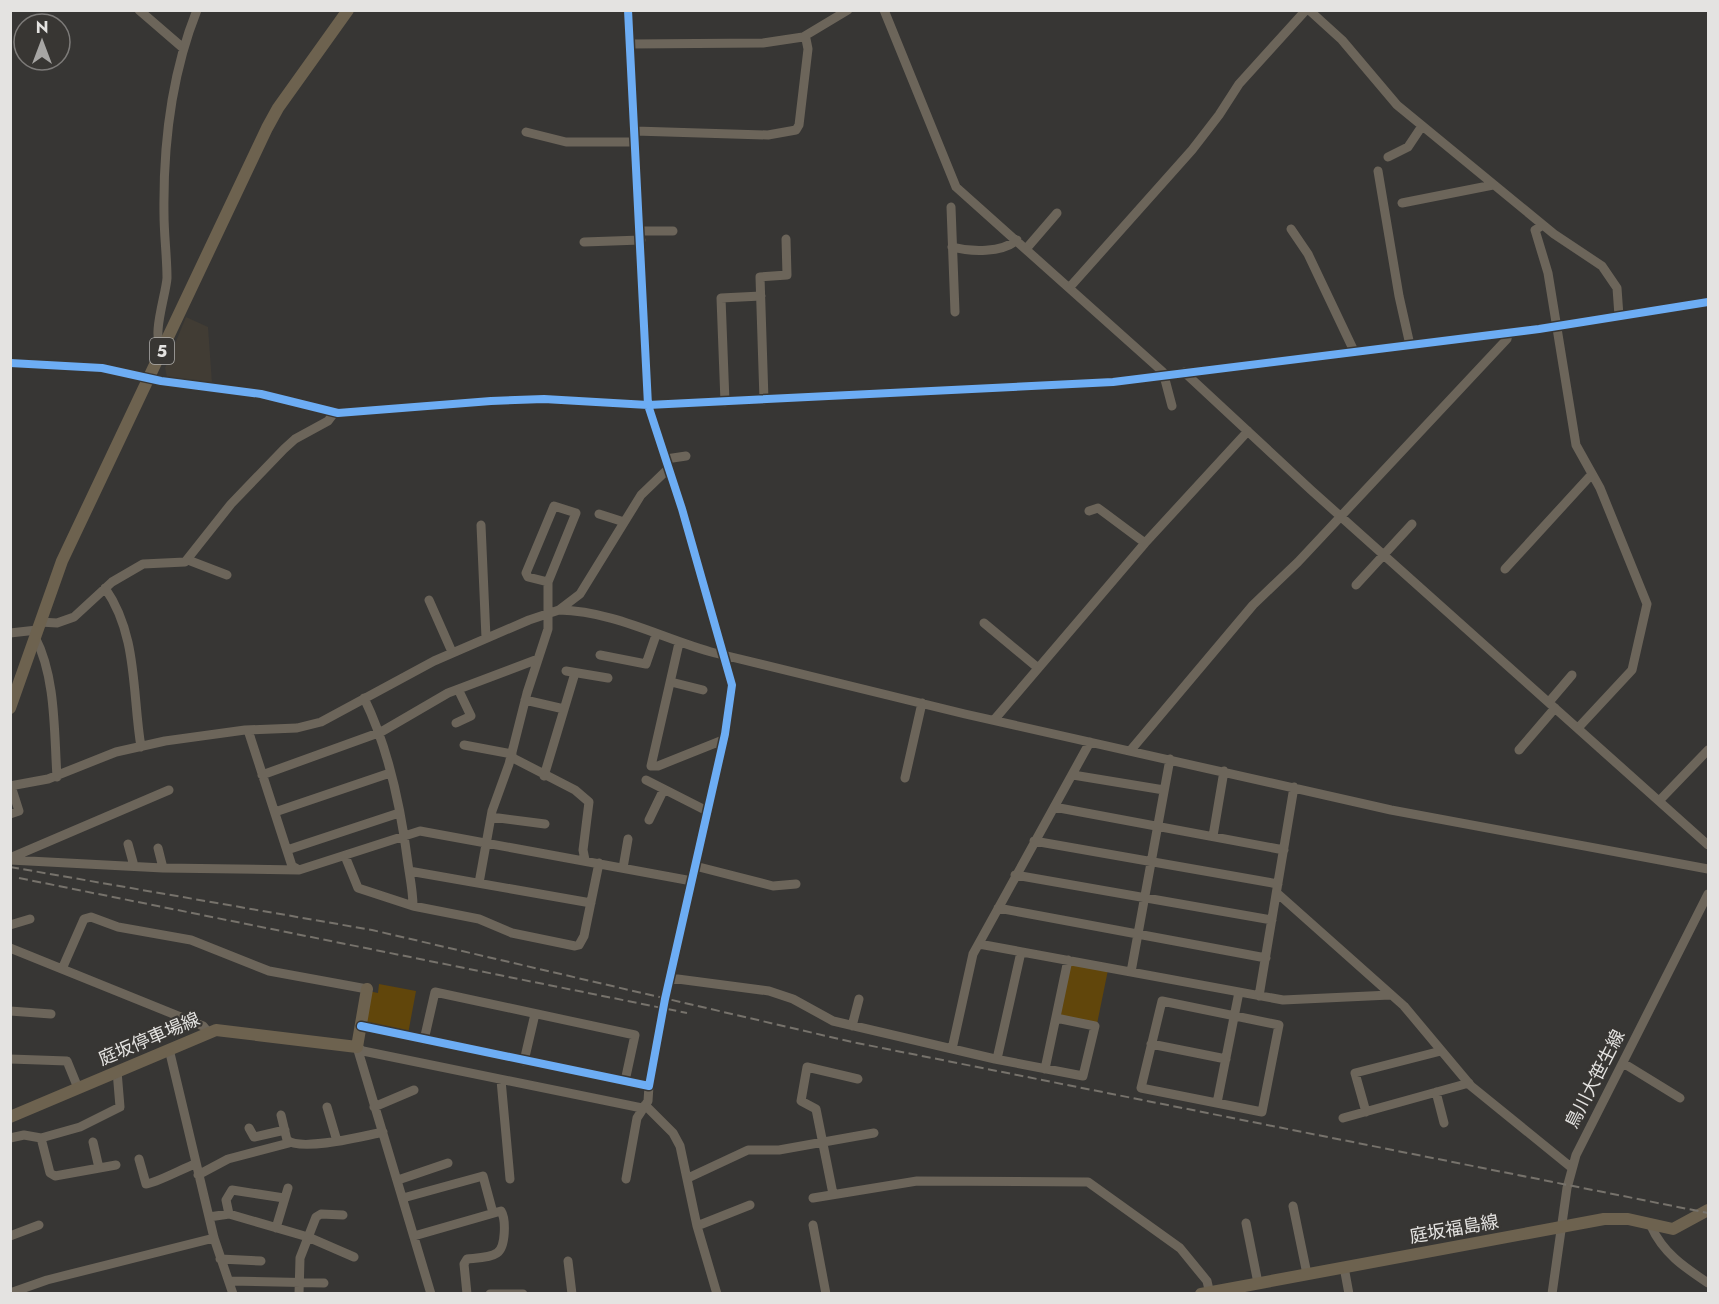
<svg xmlns="http://www.w3.org/2000/svg" width="1719" height="1304" font-family="Jost,'Noto Sans JP',sans-serif">
<style>
.built{fill:#413c34}
.green{fill:#61460b}
.lines{fill:none;stroke-linecap:round;stroke-linejoin:round}
.minor{stroke:#6c655a;stroke-width:9}
.major{stroke:#6d624f;stroke-width:12}
.rail{stroke:#76726b;stroke-width:2;stroke-dasharray:9 4.5;stroke-linecap:butt}
.cycleway-casing{stroke:#383633;stroke-width:11}
.cycleway{stroke:#6dadf4;stroke-width:8}
.labels{text-anchor:middle;stroke-width:4.5;stroke-linejoin:round;paint-order:stroke}
.shield{fill:#383633;stroke:#b0afad;stroke-width:1.5}
.shield-label{font-size:16px;font-weight:bold;fill:#e4e3e1}
.street-label{font-size:18px;fill:#e4e3e1;stroke:#383633}
</style>
<rect width="100%" height="100%" fill="#373634"/>
<!-- built -->
<path class="built" d="M 186,317 L 208,327 L 212,383 L 167,377 L 165,368 Z"/>
<!-- green -->
<path class="green" d="M 1069,963 L 1108,970 L 1097,1024 L 1058,1017 Z
M 379,984 L 416,991 L 408,1034 L 363,1024 L 368,991 L 378,993 Z"/>
<g class="lines">
<!-- minor -->
<path class="minor" d="M 139,10 L 183,48
M 884,10 L 956,187 L 1163,372 L 1172,406
M 1309,10 L 1342,40 L 1397,105 L 1554,234 L 1602,266 L 1617,288 L 1619,316
M 803,37 L 848,10
M 631,44 L 763,43 L 803,37 L 806,39 L 808,49 L 799,125 L 796,130 L 768,135 L 635,131
M 526,132 L 566,142 L 635,142
M 1388,157 L 1408,147 L 1422,126
M 1378,171 L 1399,296 L 1410,345
M 1402,203 L 1493,185
M 951,207 L 955,312
M 1543,225 L 1535,230 L 1548,273 L 1576,445 L 1600,488 L 1647,604 L 1632,670 L 1578,728
M 1291,229 L 1308,254 L 1354,351
M 641,231 L 673,231
M 584,242 L 641,240
M 952,247 C 971,252 1002,253 1017,240
M 1026,249 L 1057,213
M 1069,288 L 1192,150 L 1219,115 L 1239,84 L 1306,10
M 163,350 C 150,339 166,295 167,278 C 167,257 164,235 164,214 C 163,144 171,75 197,10
M 10,363 L 102,368 L 161,381 L 261,394 L 338,413 L 491,401 L 544,399 L 648,405 L 1113,382 L 1539,329 L 1708,302
M 1184,372 L 1311,490 L 1708,845
M 764,400 L 760,277 L 787,275 L 786,239
M 725,402 L 721,298 L 761,296
M 666,459 L 686,456
M 1089,511 L 1098,508 L 1145,543
M 599,514 L 624,522
M 481,525 L 486,638
M 188,560 L 227,575
M 1505,569 L 1592,474
M 1356,585 L 1412,524
M 105,588 C 138,635 132,693 141,747
M 429,600 L 452,652
M 559,610 C 614,611 663,639 715,653 L 965,714 L 1391,810 L 1708,869
M 40,622 L 57,623 L 74,617 L 112,582 L 143,564 L 185,562 L 231,504 L 284,449 L 295,439 L 328,421 L 334,413
M 984,623 L 1038,668
M 10,633 L 37,630
M 35,637 C 56,677 54,732 57,777
M 679,643 L 651,766 L 658,766 L 723,740
M 600,655 L 646,664 L 656,635
M 566,671 L 608,678
M 671,682 L 703,690
M 364,698 C 389,749 401,808 408,864 C 410,878 413,892 413,906
M 525,700 L 564,709
M 1549,702 L 1572,675
M 994,720 L 1145,543 L 1248,431
M 456,723 L 471,716 L 458,689
M 248,730 L 292,866 L 299,870 L 420,831 L 692,881
M 464,745 L 512,754
M 1519,750 L 1555,708
M 1130,751 L 1253,605 L 1298,562 L 1507,339 L 1508,333
M 511,757 L 575,790 L 589,802 L 583,850 L 585,860
M 262,775 L 381,732 L 448,693 L 538,659
M 1073,775 L 1164,790
M 544,776 L 575,673
M 905,778 L 922,703
M 646,780 L 707,811
M 10,786 L 48,779 L 116,752 L 165,741 L 245,730 L 297,728 L 321,722 L 434,661 L 529,620 L 559,610 L 580,594 L 641,495 L 669,468
M 1659,801 L 1708,750
M 1054,807 L 1284,850
M 275,812 L 390,773
M 10,814 L 19,811 L 11,786
M 491,817 L 545,824
M 649,820 L 664,789
M 1213,836 L 1224,771
M 1034,841 L 1278,884
M 128,844 L 134,866
M 158,848 L 163,868
M 287,850 L 399,813
M 345,856 L 358,888 L 413,906 L 479,919 L 512,933 L 575,946 L 579,945 L 584,936 L 599,863
M 10,858 L 169,790
M 10,860 L 163,868 L 299,870
M 695,866 L 773,886 L 796,884
M 623,868 L 628,839
M 409,871 L 591,903
M 1015,875 L 1272,920
M 479,883 L 492,811 L 509,764 L 527,693 L 548,629 L 548,582 L 576,513 L 554,506 L 526,573 L 528,577 L 548,582
M 1277,893 L 1404,1006 L 1471,1086 L 1572,1168
M 998,908 L 1266,958
M 10,925 L 30,919
M 979,944 L 1283,1000 L 1390,995
M 10,948 L 203,1026 L 208,1032
M 62,969 L 84,919 L 91,917 L 118,927 L 191,940 L 269,971 L 367,989
M 1131,972 L 1170,759
M 670,978 L 769,991 L 793,999 L 833,1021 L 995,1059 L 1083,1076 L 1095,1026 L 1056,1018
M 1259,996 L 1294,787
M 1162,1001 L 1279,1025 L 1262,1112 L 1141,1088 Z
M 10,1011 L 51,1014
M 361,1026 L 649,1086 L 665,999 L 725,734 L 732,685 L 682,509 L 648,405 L 628,10
M 852,1026 L 859,999
M 424,1040 L 435,992 L 635,1035 L 625,1081
M 1151,1044 L 1226,1059
M 357,1047 L 363,1051 L 642,1108
M 357,1047 L 431,1294
M 169,1049 L 214,1238 L 233,1294
M 952,1049 L 973,954 L 1090,742
M 10,1059 L 67,1061 L 78,1088
M 997,1059 L 1021,952
M 524,1061 L 535,1014
M 1623,1063 L 1680,1098
M 1045,1069 L 1068,960
M 501,1080 L 510,1179
M 1436,1092 L 1444,1123
M 1217,1103 L 1239,992
M 645,1105 L 673,1133 L 680,1146 L 697,1226 L 717,1294
M 327,1107 L 337,1141
M 374,1107 L 414,1090
M 1366,1112 L 1355,1073 L 1441,1051
M 281,1115 L 287,1140 C 301,1152 364,1136 383,1132
M 1343,1118 L 1469,1083
M 249,1128 L 254,1137 L 285,1130
M 10,1138 L 24,1135 L 41,1138 L 50,1173 L 55,1176 L 116,1165
M 41,1138 L 80,1127 L 120,1107 L 117,1071
M 93,1142 L 99,1168
M 139,1159 L 146,1184 C 154,1184 184,1168 195,1164
M 198,1175 L 228,1159 L 289,1143
M 688,1178 L 748,1150 L 779,1150 L 874,1133
M 626,1179 L 637,1118 L 648,1101 L 649,1086
M 398,1180 L 448,1163
M 833,1194 L 816,1109 L 801,1101 L 807,1067 L 858,1079
M 403,1198 L 483,1176 L 493,1213
M 813,1198 L 917,1181 L 1088,1182 L 1180,1248 L 1207,1281 L 1210,1294
M 1293,1206 L 1307,1274
M 229,1214 L 226,1200 L 232,1190 L 284,1198
M 209,1217 L 229,1214 L 308,1237 L 354,1257
M 1246,1223 L 1258,1283
M 813,1225 L 826,1294
M 697,1226 L 750,1205
M 1651,1226 C 1663,1253 1684,1267 1708,1283
M 276,1228 L 288,1188
M 10,1236 L 39,1225
M 414,1236 L 501,1211 C 506,1219 506,1247 497,1253 C 490,1258 475,1258 467,1259 L 464,1264 L 467,1294
M 220,1259 L 261,1261
M 568,1261 L 572,1294
M 1344,1267 L 1349,1294
M 229,1281 L 324,1283
M 10,1293 L 47,1280 L 214,1238
M 299,1294 L 300,1258 L 316,1217 L 321,1214 L 343,1215
M 490,1294 L 523,1294
M 1552,1294 L 1567,1188 L 1576,1155 L 1708,894"/>
<!-- major -->
<path class="major" d="M 10,708 L 62,561 L 267,128 L 278,108 L 348,10
M 10,1117 L 216,1030 L 357,1047 L 367,989
M 1201,1294 L 1604,1219 L 1628,1219 L 1673,1229 L 1708,1210"/>
<!-- rail -->
<path class="rail" d="M 10,867 L 372,930 L 852,1042 L 1708,1213
M 19,878 L 687,1013"/>
<defs>
<path id="cycleway" d="M 10,363 L 102,368 L 161,381 L 261,394 L 338,413 L 491,401 L 544,399 L 648,405 L 1113,382 L 1539,329 L 1708,302
M 361,1026 L 649,1086 L 665,999 L 725,734 L 732,685 L 682,509 L 648,405 L 628,10"/>
</defs>
<!-- cycleway casing -->
<use href="#cycleway" class="cycleway-casing"/>
<!-- cycleway -->
<use href="#cycleway" class="cycleway"/>
</g>
<g class="labels">
<!-- shield labels -->
<rect class="shield" x="150" y="338" width="24" height="26" rx="4.5"/>
<g class="shield-label">
<text x="162" y="357">5</text>
</g>
<!-- street labels -->
<g class="street-label">
<text transform="translate(149 1039) rotate(-23)" y="6">庭坂停車場線</text>
<text transform="translate(1595 1079) rotate(-63)" y="6">鳥川大笹生線</text>
<text transform="translate(1454 1229) rotate(-10)" y="6">庭坂福島線</text>
</g>
</g>
<!-- border -->
<rect width="1719" height="1304" fill="none" stroke="#e4e3e1" stroke-width="24"/>
<!-- north arrow -->
<g transform="translate(42 42)"><circle r="28" fill="#383633" stroke="#7d7b79" stroke-width="1.5"/>
<path d="M0-4.5L10 22L0 15L-10 22Z" fill="#a7a6a4"/>
<text y="-9" font-size="16" font-weight="bold" text-anchor="middle" fill="#e4e3e1">N</text>
</g>
</svg>
